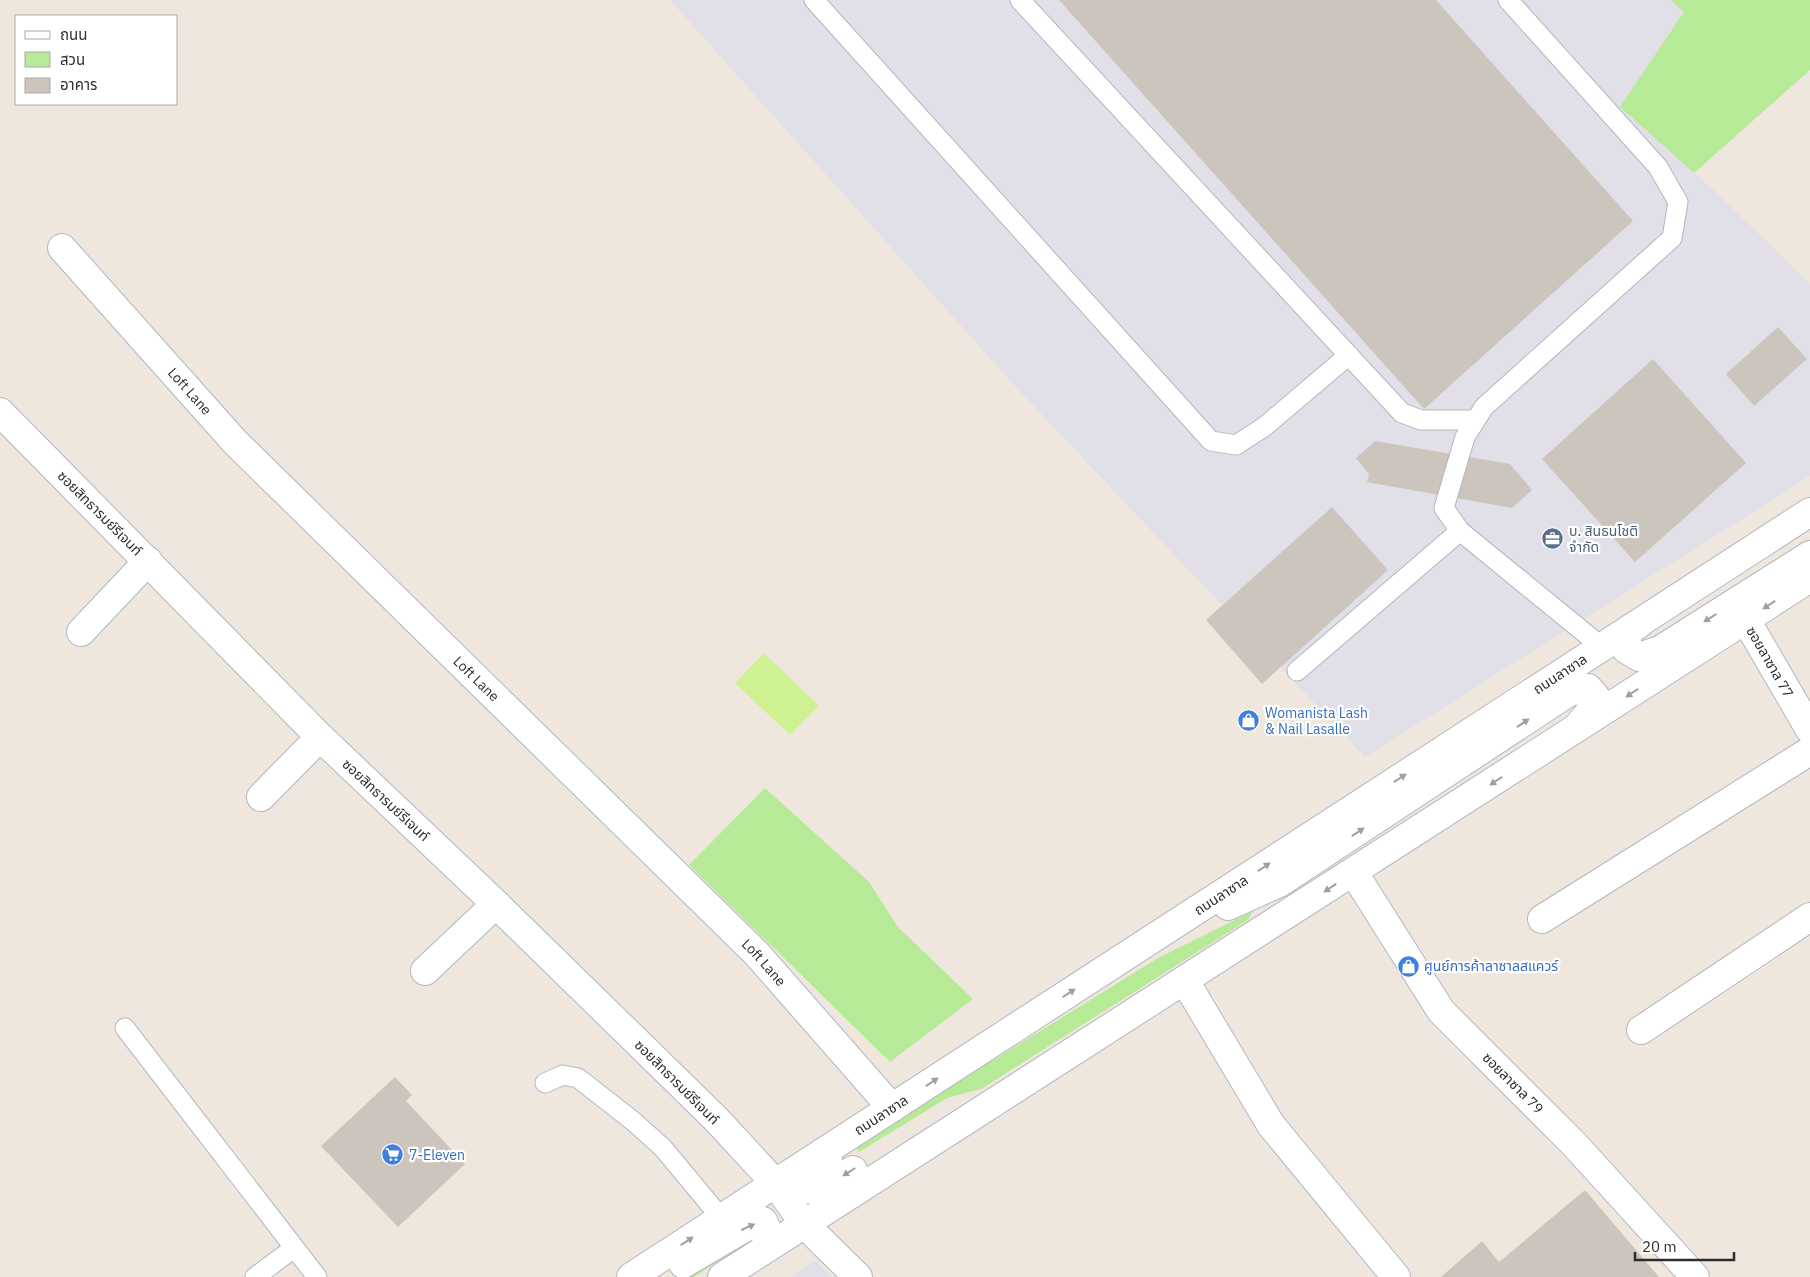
<svg xmlns="http://www.w3.org/2000/svg" width="1810" height="1277" font-family="'IBM Plex Sans','Noto Sans Thai',sans-serif">
<style>
.industrial{fill:#e1dfe8}
.green{fill:#b7ea96}
.pitch{fill:#cef291}
.building{fill:#cbc5bd}
.lines{fill:none;stroke-linecap:round;stroke-linejoin:round}
.lane-casing{stroke:#b2b6c1;stroke-width:21}
.street-casing{stroke:#b2b6c1;stroke-width:30}
.secondary-casing{stroke:#b2b6c1;stroke-width:30}
.lane{stroke:#fff;stroke-width:19}
.street{stroke:#fff;stroke-width:28}
.secondary{stroke:#fff;stroke-width:28}
.oneway{fill:#a0a0a0}
.labels{text-anchor:middle;stroke-width:4.5;stroke-linejoin:round;paint-order:stroke}
.street-label{font-size:14px;fill:#2d2d2d;stroke:#fff}
.service-label{font-size:14px;fill:#4e5e75;stroke:#fff;text-anchor:start}
.shop-label{font-size:14px;fill:#366cbe;stroke:#fff;text-anchor:start}
</style>
<rect width="100%" height="100%" fill="#efe7de"/>
<!-- industrial -->
<path class="industrial" d="M 670,0 L 1671,0 L 1685,12 L 1620,107 L 1715,191 L 1810,284 L 1810,476 L 1365,757 L 1013,384 Z
M 815,1261 L 832,1277 L 790,1277 Z"/>
<!-- green -->
<path class="green" d="M 1671,0 L 1810,0 L 1810,70 L 1694,173 L 1620,107 L 1684,12 Z
M 765,788 L 869,882 L 898,927 L 973,999 L 890,1062 L 689,865 Z
M 1253,911 L 1248,920 L 981,1089 L 947,1098 L 859,1152 L 855,1146 L 1158,958 Z
M 740,1239 L 742,1246 L 694,1277 L 682,1277 Z"/>
<!-- pitch -->
<path class="pitch" d="M 764,653 L 819,706 L 790,735 L 735,683 Z"/>
<!-- building -->
<path class="building" d="M 1059,0 L 1436,0 L 1633,221 L 1424,409 Z
M 1778,327 L 1807,359 L 1754,406 L 1726,374 Z
M 1653,359 L 1746,463 L 1635,562 L 1542,459 Z
M 1375,441 L 1510,464 L 1532,490 L 1512,508 L 1367,482 L 1369,474 L 1356,458 Z
M 1332,507 L 1388,570 L 1262,684 L 1206,620 Z
M 395,1077 L 412,1095 L 406,1101 L 465,1164 L 398,1227 L 321,1146 Z
M 1585,1190 L 1659,1277 L 1441,1277 L 1482,1241 L 1499,1262 Z"/>
<g class="lines">
<defs>
<path id="lane" d="M 814,0 L 1211,441 L 1236,445 L 1264,427 L 1349,355
M 1020,0 L 1402,413 L 1421,420 L 1475,420
M 1508,0 L 1658,167 L 1678,202 L 1672,238 L 1484,407 L 1465,437 L 1444,508 L 1460,531 L 1602,647
M 1297,671 L 1460,531
M 125,1028 L 317,1277
M 545,1083 L 563,1075 L 578,1078 L 633,1121 L 663,1148 L 722,1219
M 255,1277 L 294,1248"/>
<g id="street">
<path id="s1" d="M 62,248 L 235,442 L 756,953 L 892,1108"/>
<path d="M 0,412 L 320,737 L 496,904 L 716,1119 L 776,1184"/>
<path d="M 1746,620 L 1810,730"/>
<path d="M 81,632 L 148,561"/>
<path d="M 261,797 L 320,737"/>
<path d="M 1354,873 L 1441,1011 L 1574,1144 L 1695,1277"/>
<path d="M 1542,919 L 1810,751"/>
<path d="M 425,971 L 496,904"/>
<path d="M 1185,981 L 1271,1125 L 1396,1277"/>
<path d="M 1641,1030 L 1810,917"/>
<path d="M 804,1224 L 858,1277"/>
</g>
<path id="secondary" d="M 1639,624 L 1628,631 L 1626,649 L 1639,657 L 1660,650 L 1810,555
M 1228,906 L 1279,883 L 1569,692 L 1588,688 L 1595,696 L 1590,712 L 1577,727
M 828,1157 L 814,1171 L 807,1184 L 812,1190 L 822,1189 L 853,1170
M 776,1184 L 804,1224
M 683,1264 L 746,1227 L 763,1221 L 767,1230 L 766,1248
M 631,1277 L 1810,512
M 722,1277 L 1810,578"/>
</defs>
<!-- lane casing -->
<use href="#lane" class="lane-casing"/>
<!-- street casing -->
<use href="#street" class="street-casing"/>
<!-- secondary casing -->
<use href="#secondary" class="secondary-casing"/>
<!-- lane -->
<use href="#lane" class="lane"/>
<!-- street -->
<use href="#street" class="street"/>
<!-- secondary -->
<use href="#secondary" class="secondary"/>
</g>
<!-- one-way arrows -->
<defs><path id="oneway-solid" d="M-6-.8H1V-3.2L6.5 0L1 3.2V.8H-6Z" transform="scale(1.25)"/></defs>
<g class="oneway">
<use href="#oneway-solid" transform="translate(1769 605) rotate(147)"/>
<use href="#oneway-solid" transform="translate(1710 618) rotate(148)"/>
<use href="#oneway-solid" transform="translate(1632 693) rotate(147)"/>
<use href="#oneway-solid" transform="translate(1523 723) rotate(-34)"/>
<use href="#oneway-solid" transform="translate(1400 778) rotate(-33)"/>
<use href="#oneway-solid" transform="translate(1496 781) rotate(147)"/>
<use href="#oneway-solid" transform="translate(1358 832) rotate(-33)"/>
<use href="#oneway-solid" transform="translate(1264 867) rotate(-33)"/>
<use href="#oneway-solid" transform="translate(1330 888) rotate(147)"/>
<use href="#oneway-solid" transform="translate(1069 993) rotate(-33)"/>
<use href="#oneway-solid" transform="translate(932 1082) rotate(-33)"/>
<use href="#oneway-solid" transform="translate(849 1172) rotate(148)"/>
<use href="#oneway-solid" transform="translate(748 1227) rotate(-24)"/>
<use href="#oneway-solid" transform="translate(687 1241) rotate(-33)"/>
</g>
<!-- icons -->
<defs>
<symbol id="office-disc" viewBox="-11 -11 22 22"><circle r="9.5" fill="#5c6f8a" stroke="#fff"/><path d="M-6-3h4V-5.5h4V-3h4V5H-6ZM-1-4.5V-3h2v-1.5ZM-6 0V1H6V0Z" fill="#fff"/></symbol>
<symbol id="shop-disc" viewBox="-11 -11 22 22"><circle r="9.5" fill="#3f7fe0" stroke="#fff"/><path d="M-5-2.5h2.3a2.7 3.5 0 0 1 5.4 0H5L5.5 6h-11ZM-1.5-2.5h3a1.5 2.3 0 0 0-3 0Z" fill="#fff"/></symbol>
<symbol id="supermarket-disc" viewBox="-11 -11 22 22"><circle r="9.5" fill="#3f7fe0" stroke="#fff"/><path d="M-6-5.5h2.5l.6 2H6L4.5 2H-2.5L-4.4-4H-6ZM-1.5 3.2a1.3 1.3 0 1 0 .1 0ZM3 3.2a1.3 1.3 0 1 0 .1 0Z" fill="#fff"/></symbol>
</defs>
<g fill-rule="evenodd">
<use href="#office-disc" x="1540" y="526" width="25" height="25"/>
<use href="#shop-disc" x="1236" y="708" width="25" height="25"/>
<use href="#shop-disc" x="1396" y="954" width="25" height="25"/>
<use href="#supermarket-disc" x="380" y="1142" width="25" height="25"/>
</g>
<g class="labels">
<!-- street labels -->
<g class="street-label">
<text dy="5" stroke="none"><textPath href="#s1" startOffset="192">Loft Lane</textPath></text>
<text transform="translate(100 513) rotate(45)" y="5">ซอยสิทธารมย์รีเจนท์</text>
<text transform="translate(1770 662) rotate(60)" y="5">ซอยลาซาล 77</text>
<text transform="translate(1560 674) rotate(-33)" y="5">ถนนลาซาล</text>
<text dy="5" stroke="none"><textPath href="#s1" startOffset="598">Loft Lane</textPath></text>
<text transform="translate(386 800) rotate(43)" y="5">ซอยสิทธารมย์รีเจนท์</text>
<text transform="translate(1221 895) rotate(-33)" y="5">ถนนลาซาล</text>
<text dy="5" stroke="none"><textPath href="#s1" startOffset="1002">Loft Lane</textPath></text>
<text transform="translate(677 1082) rotate(45)" y="5">ซอยสิทธารมย์รีเจนท์</text>
<text transform="translate(1513 1083) rotate(45)" y="5">ซอยลาซาล 79</text>
<text transform="translate(881 1115) rotate(-33)" y="5">ถนนลาซาล</text>
</g>
<!-- service labels -->
<g class="service-label">
<text x="1569" y="536">บ. สินธนโชติ<tspan x="1569" dy="16">จำกัด</tspan></text>
</g>
<!-- shop labels -->
<g class="shop-label">
<text x="1265" y="718">Womanista Lash<tspan x="1265" dy="16">&amp; Nail Lasalle</tspan></text>
<text x="1424" y="971">ศูนย์การค้าลาซาลสแควร์</text>
<text x="409" y="1160">7-Eleven</text>
</g>
</g>
<!-- legend -->
<rect x="15" y="15" width="162" height="90" fill="#ffffff" stroke="#ababab"/>
<rect x="25" y="31" width="25" height="8" fill="#ffffff" stroke="#ababab"/>
<text x="60" y="40" font-size="15" fill="#2d2d2d">ถนน</text>
<rect x="25" y="52" width="25" height="15" fill="#b7ea96" stroke="#ababab"/>
<text x="60" y="65" font-size="15" fill="#2d2d2d">สวน</text>
<rect x="25" y="78" width="25" height="15" fill="#cbc5bd" stroke="#ababab"/>
<text x="60" y="90" font-size="15" fill="#2d2d2d">อาคาร</text>
<!-- scale -->
<path d="M1635 1252v8h99v-8" fill="none" stroke="#2d2d2d" stroke-width="2.5"/>
<text x="1642" y="1252" font-size="15" fill="#2d2d2d" stroke="#ffffff" stroke-width="4" paint-order="stroke">20 m</text>
</svg>
